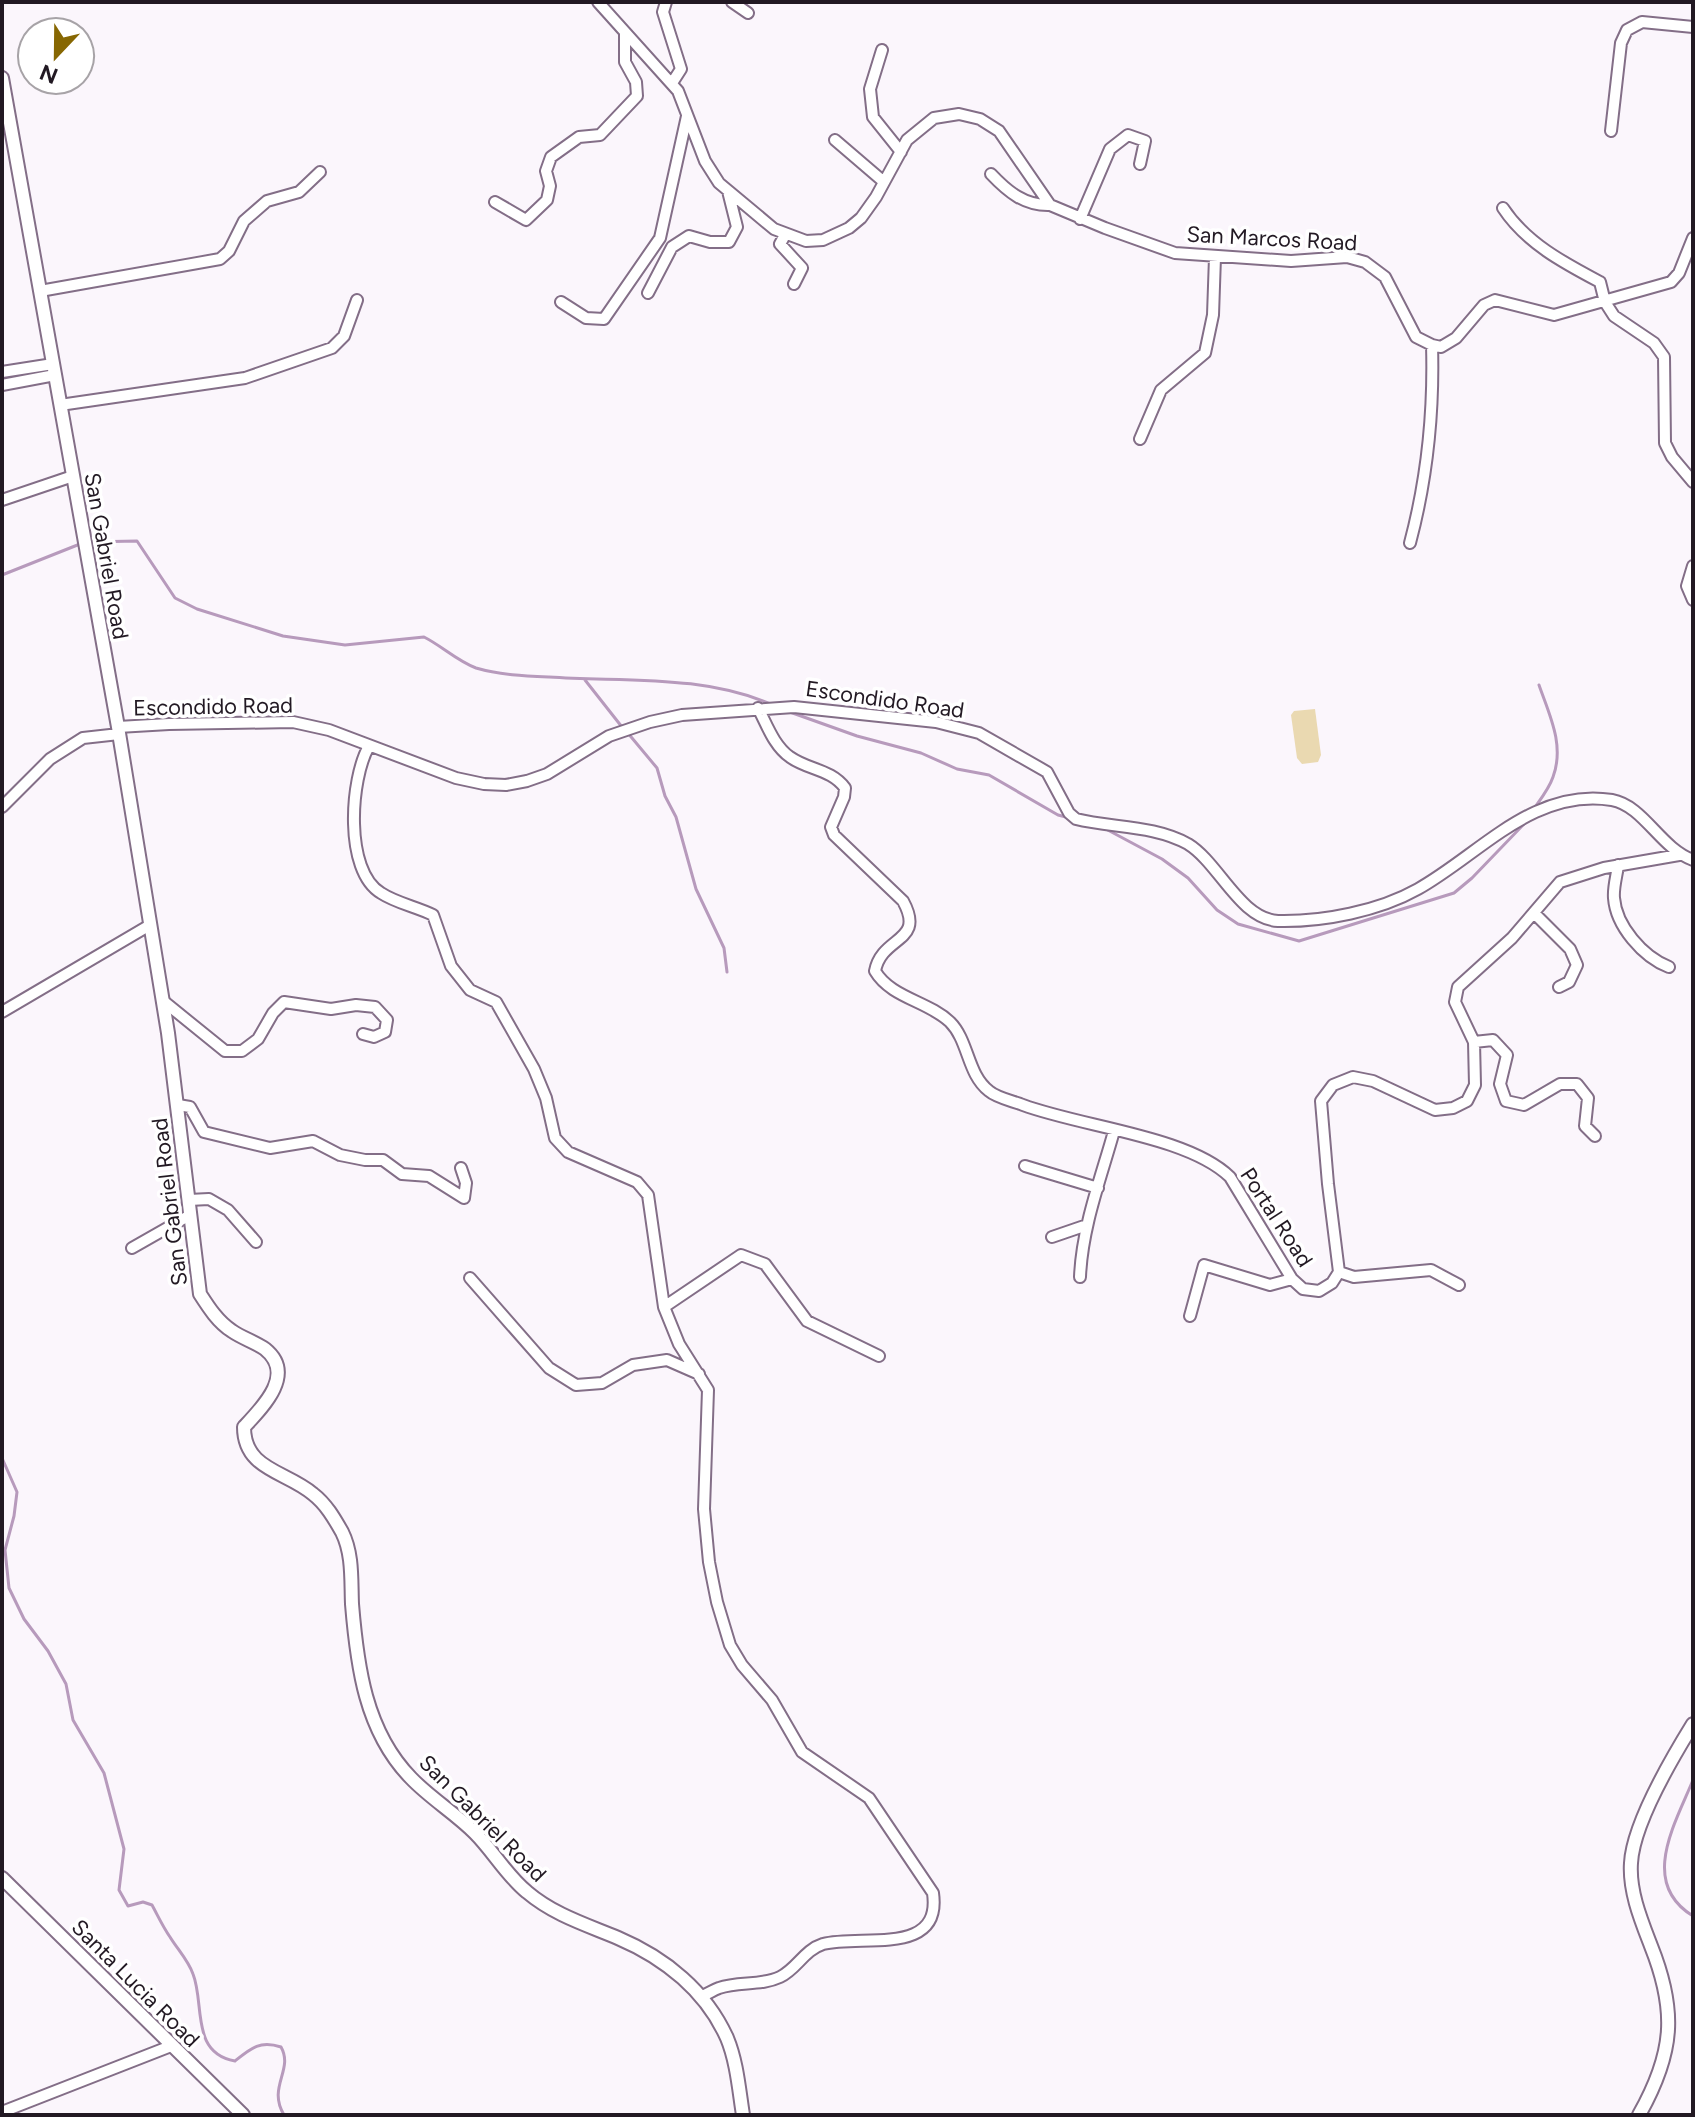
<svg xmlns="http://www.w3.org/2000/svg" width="1695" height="2117" font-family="Figtree,sans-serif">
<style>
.green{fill:#ead9b1}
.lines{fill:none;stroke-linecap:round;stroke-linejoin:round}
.stream{stroke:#b79abc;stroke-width:3}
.minor-casing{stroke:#836e87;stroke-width:14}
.tertiary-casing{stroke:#836e87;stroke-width:16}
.minor{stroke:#fff;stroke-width:10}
.tertiary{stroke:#fff;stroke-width:12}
.labels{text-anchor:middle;stroke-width:7;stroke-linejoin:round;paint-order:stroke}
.street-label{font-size:22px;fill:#221923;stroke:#fff}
</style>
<rect width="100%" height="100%" fill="#fbf6fc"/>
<!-- green -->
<path class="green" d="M 1315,709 L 1321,755 L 1318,762 L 1302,764 L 1297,758 L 1291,715 L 1294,711 Z"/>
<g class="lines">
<!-- stream -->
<path class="stream" d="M 88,542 L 137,541 L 175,598 L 197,609 L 283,636 L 345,645 L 424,637 C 442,646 457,661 476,668 C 500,675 525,676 549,677 C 624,682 702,674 773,705
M 2,575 L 80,544
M 585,680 L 622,727
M 787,711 L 857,736 L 921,753 L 957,769 L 989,775 L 1058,815 L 1066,817
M 627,732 L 657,768 L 665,796 L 676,817 L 696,889 L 724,948 L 727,972
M 1533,810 C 1540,800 1549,789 1553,777 C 1565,745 1549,714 1539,685
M 1104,828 L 1162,859 L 1188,878 L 1217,910 L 1238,924 L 1299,941 L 1454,893 L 1472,878 L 1525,823
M 2,1458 L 17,1492 L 14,1516 L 5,1550 L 9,1588 L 24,1619 L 48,1651 L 66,1684 L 73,1720 L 104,1773 L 124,1849 L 119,1890 L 128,1906 L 143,1902 L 152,1905 C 158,1916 163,1927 170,1937 C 178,1950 188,1960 193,1974 C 205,2004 190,2053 235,2061 C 251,2048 260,2040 281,2047 C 294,2070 267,2087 284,2115
M 1693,1780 C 1675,1824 1639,1883 1693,1916"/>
<defs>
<path id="minor" d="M 598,2 L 678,91 L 705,161 L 719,183 L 774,229 L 806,241 L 823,240 L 849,228 L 861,218 L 876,197 L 907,140 L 934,118 L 959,114 L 980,119 L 999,131 L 1050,205 L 1105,228 L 1175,253 L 1291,261 L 1347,257 L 1365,262 L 1385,277 L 1416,337 L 1432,345 L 1441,347 L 1456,338 L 1484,305 L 1495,300 L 1554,315 L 1671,282 L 1679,273 L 1693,238
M 666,2 L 663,12 L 681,69 L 672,83
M 732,2 L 748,13
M 882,50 L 870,89 L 873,117 L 901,152
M 1611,131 L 1621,43 L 1627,30 L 1642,22 L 1693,27
M 835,140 L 884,182
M 991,174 C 1008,192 1025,206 1050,205
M 495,202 L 526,220 L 547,200 L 550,186 L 546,171 L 551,157 L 579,137 L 600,135 L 637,96 L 636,82 L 625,62 L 625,32
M 1503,208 C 1526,243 1564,263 1600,282 L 1605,302 L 1614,316 L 1654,343 L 1664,357 L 1665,443 L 1672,457 L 1693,482
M 1080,219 L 1110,149 L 1128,135 L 1145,141 L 1140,164
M 785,235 L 780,244 L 802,268 L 794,284
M 40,291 L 220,259 L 229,251 L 244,221 L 267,201 L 299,192 L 320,172
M 648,293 L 672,247 L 689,236 L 710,242 L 729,242 L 737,227 L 728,191
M 561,302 L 586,318 L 604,319 L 660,238 L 687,116
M 2,372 L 53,364
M 2,385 L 55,375
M 60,405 L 245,378 L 332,348 L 344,336 L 357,300
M 1140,439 L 1161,390 L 1205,353 L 1213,315 L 1215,257
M 2,500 L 73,476
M 1410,543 C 1427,479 1434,412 1432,345
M 1693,566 L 1687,586 L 1693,600
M 758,708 C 767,725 774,746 790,757 C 808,770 831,769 845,788 L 844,797 L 831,827 L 834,835 L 903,901 C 926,943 882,935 875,971 C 891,998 928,1001 950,1022 C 969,1041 967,1074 989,1091 C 997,1098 1013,1101 1023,1105 C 1082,1127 1188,1136 1230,1177 L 1292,1279 L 1303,1289 L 1319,1291 L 1332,1283 L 1339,1272 L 1328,1184 L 1321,1101 L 1333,1085 L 1353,1077 L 1373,1081 L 1435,1110 L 1453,1108 L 1467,1101 L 1475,1085 L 1474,1042 L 1455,1002 L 1458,987 L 1512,938 L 1560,882 L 1604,868 L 1679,855
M 118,727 L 169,724 L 293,722 L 329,730 L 456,778 L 484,784 L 506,785 L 527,781 L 547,774 L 609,736 L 650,722 L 682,715 L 794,707 L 936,722 L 979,733 L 1047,772 L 1069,813 L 1076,819 C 1112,828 1154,825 1188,844 C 1219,863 1240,919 1278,921 C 1323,922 1379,911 1418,889 C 1479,855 1534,787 1612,800 C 1644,806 1660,848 1693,860
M 369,746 C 350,779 344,871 381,893 C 396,903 417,907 433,915 L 451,966 L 470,990 L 496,1002 L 534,1069 L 546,1098 L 555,1138 L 568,1152 L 637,1182 L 648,1195 L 664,1307 L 679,1344 L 708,1390 L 704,1509 L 709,1562 L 717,1602 L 730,1645 L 742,1665 L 772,1700 L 802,1752 L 869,1798 L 933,1893 C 942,1957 862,1934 823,1944 C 804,1950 797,1969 780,1977 C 761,1986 738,1981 719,1988 C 713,1990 708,1994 702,1996
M 2,807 L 50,759 L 83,738 L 119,734
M 1618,865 C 1617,875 1613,887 1614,898 C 1616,926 1643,957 1669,967
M 1534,913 L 1570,949 L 1577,965 L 1569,982 L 1559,987
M 162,1000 L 225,1051 L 242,1051 L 258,1039 L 273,1013 L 284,1002 L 331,1009 L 356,1005 L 375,1007 L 387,1020 L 385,1032 L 374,1037 L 363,1034
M 2,1012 L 150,925
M 1474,1042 L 1493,1040 L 1507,1055 L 1500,1084 L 1506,1101 L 1524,1105 L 1560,1084 L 1577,1084 L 1588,1098 L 1585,1126 L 1595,1136
M 178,1105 L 190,1107 L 204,1132 L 270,1148 L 313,1141 L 340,1155 L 365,1160 L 383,1160 L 402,1174 L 429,1176 L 464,1198 L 466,1183 L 461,1168
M 1025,1166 L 1098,1188
M 189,1200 L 209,1199 L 228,1210 L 256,1242
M 1052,1237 L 1087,1225
M 132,1248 L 190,1215
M 1339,1272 L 1354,1277 L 1431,1270 L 1459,1285
M 1080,1277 C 1082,1227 1101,1178 1114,1131
M 470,1278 L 549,1368 L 576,1385 L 602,1383 L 633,1365 L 667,1360 L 699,1374
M 664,1307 L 741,1255 L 765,1264 L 807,1321 L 879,1356
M 1190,1316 L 1204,1265 L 1270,1285 L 1292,1279
M 2,2112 L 171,2046"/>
<path id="tertiary" d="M 2,78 L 118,727 L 168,1033 L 200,1294 C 209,1308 218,1322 232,1331 C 242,1338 255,1342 265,1349 C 296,1374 263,1407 244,1427 C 244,1470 286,1471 313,1494 C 326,1504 334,1518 342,1532 C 353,1554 351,1580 352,1604 C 357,1665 365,1731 411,1778 C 430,1798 455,1813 475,1833 C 493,1851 507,1876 527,1892 C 554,1915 587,1925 618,1938 C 665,1958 706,1991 727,2038 C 737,2062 739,2090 743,2115
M 2,1878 L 243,2115
M 1639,2115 C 1674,2053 1677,2011 1651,1946 C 1641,1920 1629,1891 1631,1863 C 1633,1825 1672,1758 1693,1724"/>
</defs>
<!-- minor casing -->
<use href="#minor" class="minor-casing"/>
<!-- tertiary casing -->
<use href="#tertiary" class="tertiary-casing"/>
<!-- minor -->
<use href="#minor" class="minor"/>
<!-- tertiary -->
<use href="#tertiary" class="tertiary"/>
</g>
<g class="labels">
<!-- street labels -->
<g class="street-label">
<text transform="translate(1272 238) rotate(3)" y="8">San Marcos Road</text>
<text transform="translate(107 556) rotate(80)" y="8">San Gabriel Road</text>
<text transform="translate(885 699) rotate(8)" y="8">Escondido Road</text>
<text transform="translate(213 706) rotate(-1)" y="8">Escondido Road</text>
<text transform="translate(169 1202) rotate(-97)" y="8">San Gabriel Road</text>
<text transform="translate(1277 1217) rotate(57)" y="8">Portal Road</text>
<text transform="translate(483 1818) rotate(45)" y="8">San Gabriel Road</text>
<text transform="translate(136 1983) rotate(45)" y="8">Santa Lucia Road</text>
</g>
</g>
<!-- border -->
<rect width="1695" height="2117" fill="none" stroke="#221923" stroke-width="8"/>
<!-- north arrow -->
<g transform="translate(56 56) rotate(202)"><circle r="38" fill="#ffffff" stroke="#a7a3a7" stroke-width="2"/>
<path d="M0-6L14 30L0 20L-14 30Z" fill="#876702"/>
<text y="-12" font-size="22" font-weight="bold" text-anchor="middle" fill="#221923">N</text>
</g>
</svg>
